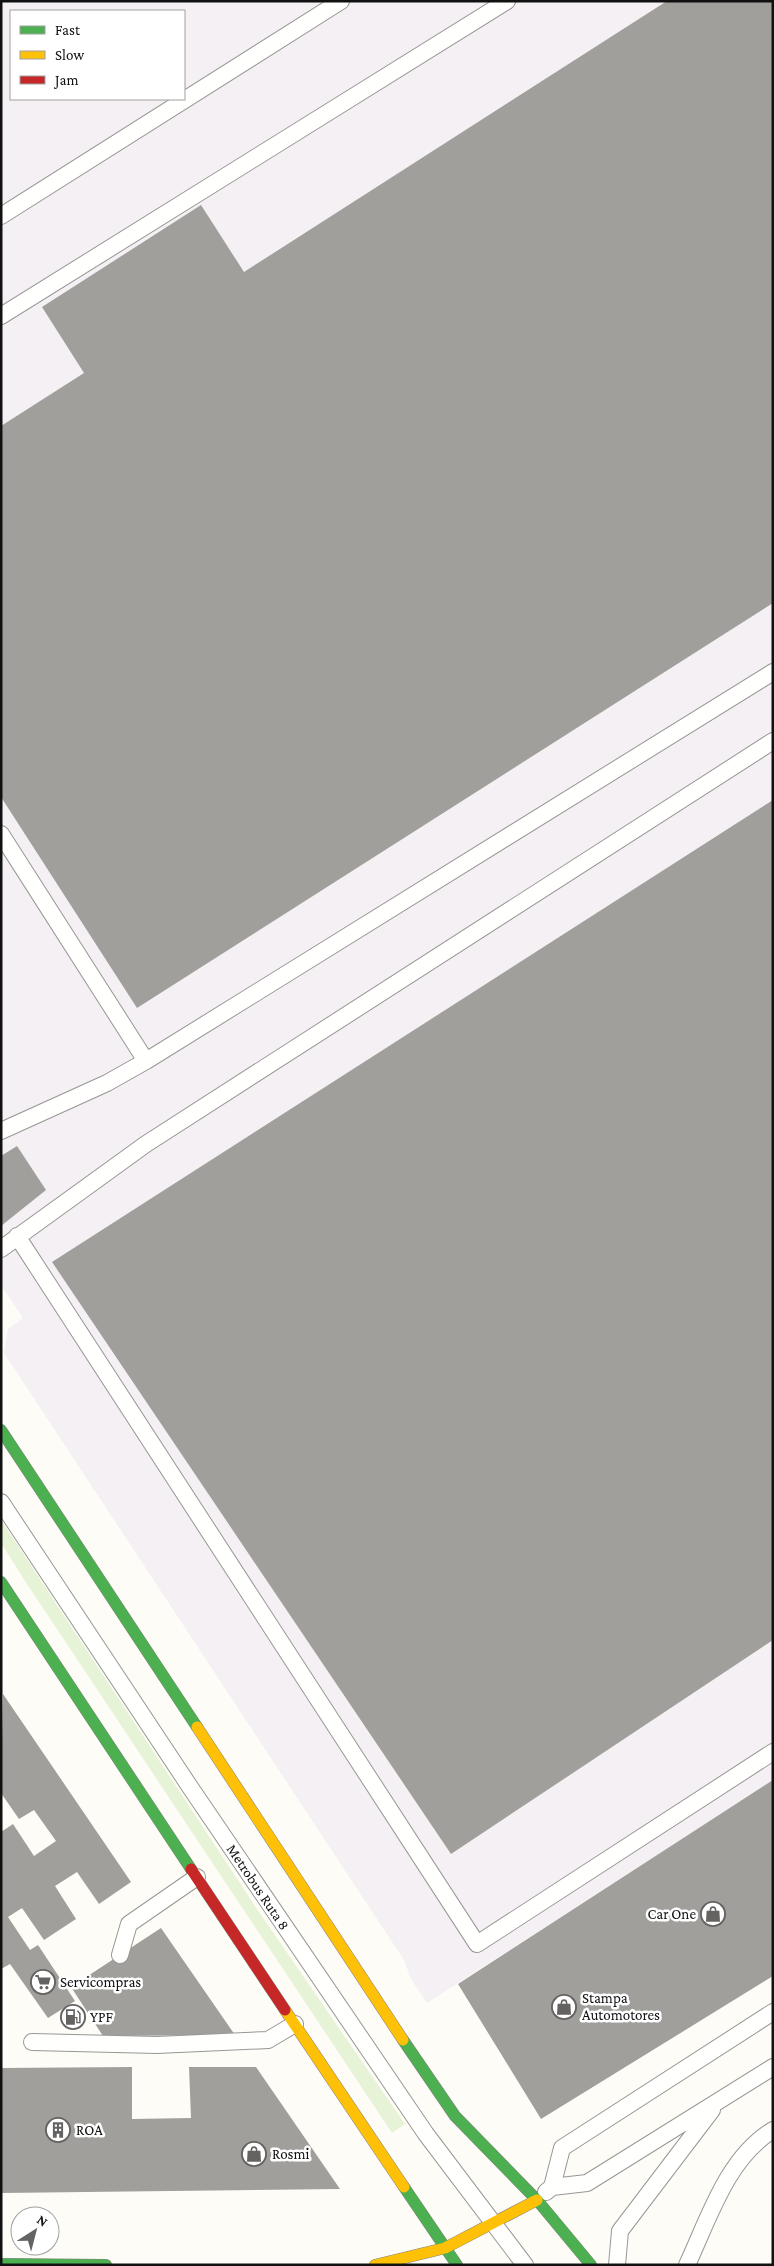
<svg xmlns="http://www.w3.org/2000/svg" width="774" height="2266" font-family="'Crimson Pro',serif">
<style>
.industrial{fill:#f5f0f3;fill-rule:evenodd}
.green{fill:#e7f3d7}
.building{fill:#a19f9c}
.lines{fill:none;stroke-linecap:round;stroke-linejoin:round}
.lane-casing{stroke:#979795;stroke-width:18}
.fast-casing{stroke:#858482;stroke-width:12}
.slow-casing{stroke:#858482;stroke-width:12}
.jam-casing{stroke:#858482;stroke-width:12}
.lane{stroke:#fffffe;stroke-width:16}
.fast{stroke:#4caf50;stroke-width:11}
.slow{stroke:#ffc107;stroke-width:11}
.jam{stroke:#c62828;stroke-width:11}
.labels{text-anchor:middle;stroke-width:5;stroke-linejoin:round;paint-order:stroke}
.street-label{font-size:15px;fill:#111;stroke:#fff}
.poi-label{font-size:15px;fill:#111;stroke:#fff;text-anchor:start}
</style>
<rect width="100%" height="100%" fill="#fdfcf7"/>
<!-- industrial -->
<path class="industrial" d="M 1,1 L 773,1 L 773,1780 L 427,2003 L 411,1979 L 404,1960 L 4,1353 L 8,1329 L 23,1318 L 1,1285 ZM 11,11 L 184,11 L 184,99 L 11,99 Z"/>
<!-- green -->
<path class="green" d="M 1,1520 L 257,1909 L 405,2124 L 392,2133 L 27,1584 L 1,1543 Z"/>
<!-- building -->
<path class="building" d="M 667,1 L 773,1 L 773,603 L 137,1008 L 1,797 L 1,426 L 84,373 L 42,307 L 201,205 L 244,272 Z
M 773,800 L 773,1640 L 451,1854 L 52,1262 Z
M 17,1146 L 46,1190 L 1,1226 L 1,1156 Z
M 3,1694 L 131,1882 L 99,1904 L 77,1872 L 55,1886 L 76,1919 L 44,1940 L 22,1908 L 8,1917 L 30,1950 L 38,1945 L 75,2001 L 48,2018 L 10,1964 L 1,1969 L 1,1832 L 13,1824 L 34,1856 L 56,1841 L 34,1810 L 19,1819 L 1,1793 Z
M 773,1780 L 773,1976 L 541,2119 L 458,1984 Z
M 161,1928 L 235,2035 L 103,2036 L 71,1987 Z
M 132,2067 L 132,2119 L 191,2118 L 189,2067 L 256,2067 L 340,2189 L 1,2193 L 1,2068 Z"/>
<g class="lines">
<defs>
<path id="lane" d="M 1,216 L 341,1
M 1,316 L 507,1
M 1,834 L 146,1061
M 1,1131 L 107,1083 L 146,1061 L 773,672
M 17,1236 L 477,1944 L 773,1752
M 1,1249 L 146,1144 L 773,741
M 1,1502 L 190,1787 L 426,2134 L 525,2265
M 120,1955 L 129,1924 L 197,1877
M 32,2042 L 157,2045 L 268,2040 L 295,2024
M 552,2187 L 562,2148 L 773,2012
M 546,2192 L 552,2187 L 587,2183 L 773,2067
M 617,2265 L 620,2231 L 712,2110
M 687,2265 C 709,2218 727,2158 773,2130"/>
<path id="fast" d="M 1,1430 L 197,1727
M 1,1582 L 191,1869
M 403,2040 L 455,2116 L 537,2200 L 591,2265
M 404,2187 L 457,2265
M 1,2264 L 106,2265"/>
<path id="slow" d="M 197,1727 L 403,2040
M 285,2010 L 404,2187
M 375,2265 L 445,2248 L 537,2200"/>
<path id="jam" d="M 191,1869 L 285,2010"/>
</defs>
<!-- lane casing -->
<use href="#lane" class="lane-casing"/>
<!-- fast casing -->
<use href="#fast" class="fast-casing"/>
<!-- slow casing -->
<use href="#slow" class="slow-casing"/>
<!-- jam casing -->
<use href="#jam" class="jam-casing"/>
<!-- lane -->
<use href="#lane" class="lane"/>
<!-- fast -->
<use href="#fast" class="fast"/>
<!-- slow -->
<use href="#slow" class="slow"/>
<!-- jam -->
<use href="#jam" class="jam"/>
</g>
<!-- icons -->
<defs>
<symbol id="shop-ring" viewBox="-11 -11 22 22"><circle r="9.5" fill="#fff" stroke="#646362" stroke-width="1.5"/><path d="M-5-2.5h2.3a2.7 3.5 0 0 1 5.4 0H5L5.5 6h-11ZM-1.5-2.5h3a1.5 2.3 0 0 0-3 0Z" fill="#646362"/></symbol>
<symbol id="supermarket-ring" viewBox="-11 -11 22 22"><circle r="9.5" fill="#fff" stroke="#646362" stroke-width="1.5"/><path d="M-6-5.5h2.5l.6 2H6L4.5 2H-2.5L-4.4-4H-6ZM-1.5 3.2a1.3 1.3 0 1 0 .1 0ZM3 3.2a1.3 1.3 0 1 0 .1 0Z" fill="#646362"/></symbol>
<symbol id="fuel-ring" viewBox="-11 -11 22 22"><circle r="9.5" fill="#fff" stroke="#646362" stroke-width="1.5"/><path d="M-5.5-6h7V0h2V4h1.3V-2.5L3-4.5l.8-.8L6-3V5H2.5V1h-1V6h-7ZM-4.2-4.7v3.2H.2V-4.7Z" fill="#646362"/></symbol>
<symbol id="building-ring" viewBox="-11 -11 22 22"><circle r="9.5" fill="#fff" stroke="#646362" stroke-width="1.5"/><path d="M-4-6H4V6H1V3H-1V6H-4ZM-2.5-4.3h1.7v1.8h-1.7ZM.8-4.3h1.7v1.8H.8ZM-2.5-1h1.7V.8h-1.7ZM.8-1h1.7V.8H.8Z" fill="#646362"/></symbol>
</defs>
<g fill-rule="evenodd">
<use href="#shop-ring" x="699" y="1900" width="28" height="28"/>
<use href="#supermarket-ring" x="29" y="1968" width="28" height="28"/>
<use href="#shop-ring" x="550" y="1993" width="28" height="28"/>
<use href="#fuel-ring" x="59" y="2003" width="28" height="28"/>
<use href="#building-ring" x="44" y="2116" width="28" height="28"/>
<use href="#shop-ring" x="240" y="2140" width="28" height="28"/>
</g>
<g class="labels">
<!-- street labels -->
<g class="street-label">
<text transform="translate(258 1887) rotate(56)" y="5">Metrobus Ruta 8</text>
</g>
<!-- poi labels -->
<g class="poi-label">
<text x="696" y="1919" text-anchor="end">Car One</text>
<text x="60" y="1987">Servicompras</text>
<text x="582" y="2003">Stampa<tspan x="582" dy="17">Automotores</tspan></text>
<text x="90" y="2022">YPF</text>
<text x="76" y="2135">ROA</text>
<text x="272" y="2159">Rosmi</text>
</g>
</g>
<!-- border -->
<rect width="774" height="2266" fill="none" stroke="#111111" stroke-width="5"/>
<!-- legend -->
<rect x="10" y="10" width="175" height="90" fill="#ffffff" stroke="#a0a0a0"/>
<rect x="20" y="26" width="25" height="8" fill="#4caf50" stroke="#a0a0a0"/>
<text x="55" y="35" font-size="15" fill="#111111">Fast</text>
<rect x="20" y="51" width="25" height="8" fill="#ffc107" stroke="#a0a0a0"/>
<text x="55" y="60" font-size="15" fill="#111111">Slow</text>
<rect x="20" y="76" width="25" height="8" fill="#c62828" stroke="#a0a0a0"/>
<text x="55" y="85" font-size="15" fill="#111111">Jam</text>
<!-- north arrow -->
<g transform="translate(35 2231) rotate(36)"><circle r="24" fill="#ffffff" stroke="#a0a0a0"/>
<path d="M0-4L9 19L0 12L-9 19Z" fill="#646362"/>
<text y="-8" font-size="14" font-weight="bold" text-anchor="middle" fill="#111111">N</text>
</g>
</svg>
